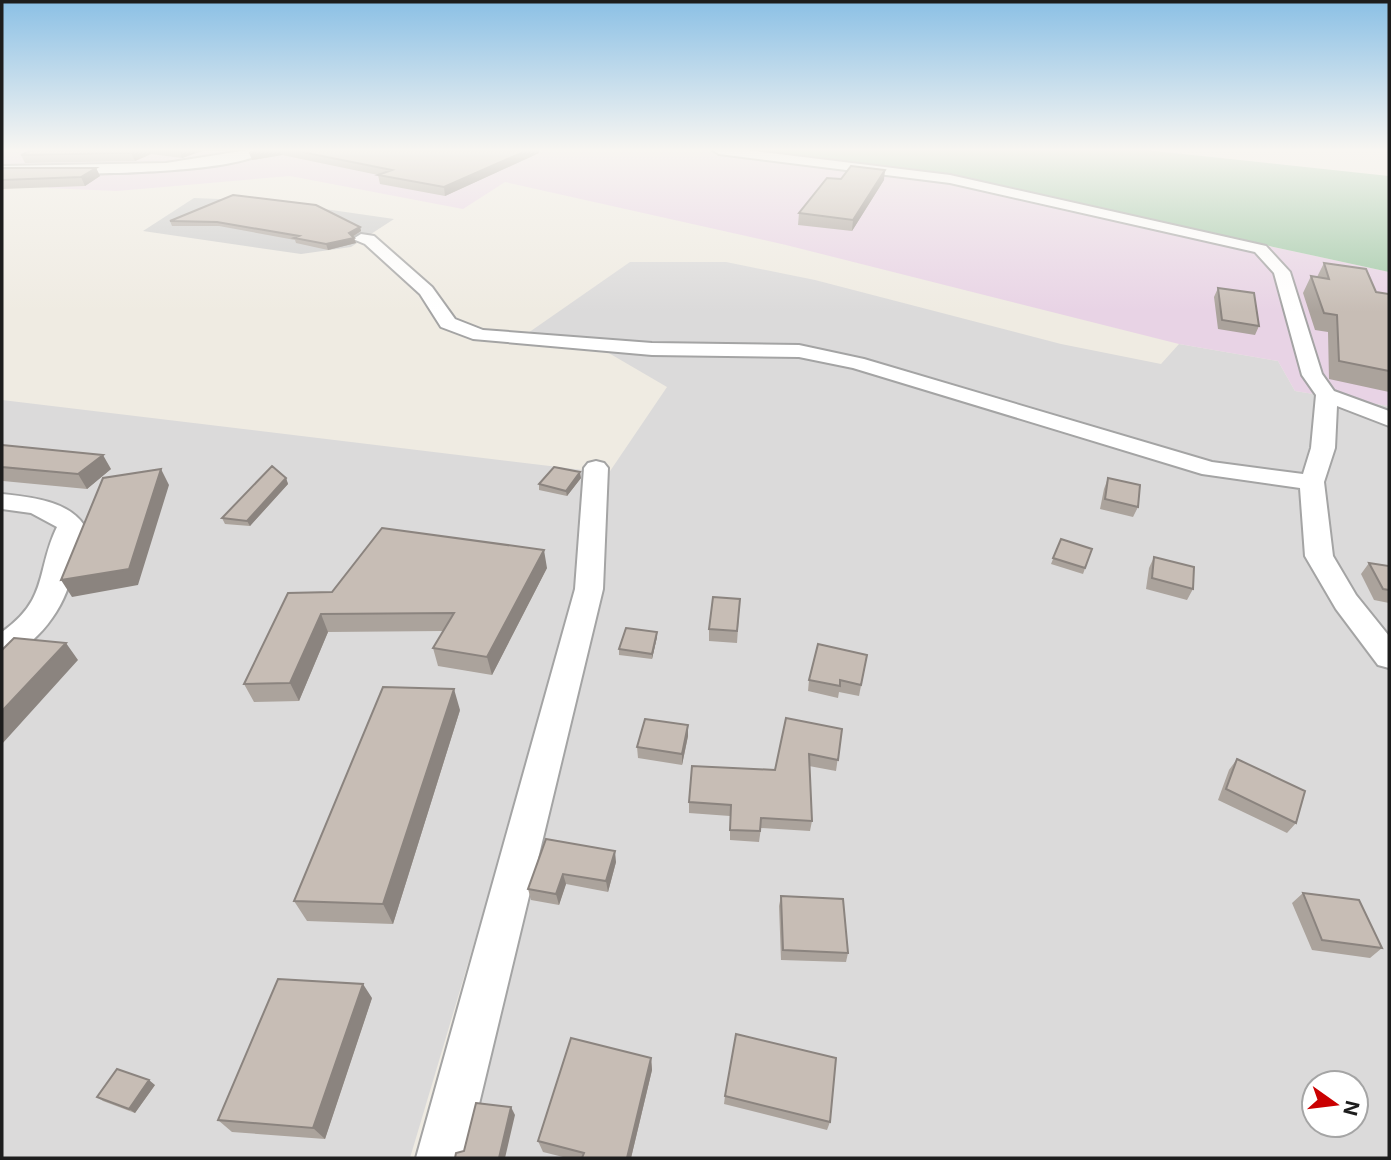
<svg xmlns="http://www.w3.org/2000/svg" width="1391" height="1160" font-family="Inter,sans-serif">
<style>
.residential{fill:#dbdada;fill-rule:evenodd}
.industrial{fill:#e8d3e5}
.religious{fill:#cbcbcb}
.cemetery{fill:#a2c9a8}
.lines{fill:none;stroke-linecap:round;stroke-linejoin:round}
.street-casing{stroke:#a4a4a4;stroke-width:4}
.street{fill:#fff;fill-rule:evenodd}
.wall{fill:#aba39c}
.shaded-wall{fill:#8b847f}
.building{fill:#c7bdb5;stroke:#8b847f;stroke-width:2}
</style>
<rect width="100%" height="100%" fill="#efebe2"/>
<!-- residential -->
<path class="residential" d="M 630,262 L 726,262 L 815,280 L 1061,344 L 1161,364 L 1179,344 L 1278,361 L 1295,391 L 1389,406 L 1389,1158 L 460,1158 L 575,710 L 600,581 L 602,483 L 667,387 L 607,352 L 528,333 ZM 1314,1083 L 1356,1083 L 1356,1125 L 1314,1125 Z
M 2,400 L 583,470 L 579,591 L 410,1158 L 2,1158 Z"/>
<!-- industrial -->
<path class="industrial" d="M 2,150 L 732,150 L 961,179 L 1389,272 L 1389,406 L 1295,391 L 1278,361 L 1179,344 L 786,245 L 505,182 L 463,209 L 290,176 L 117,191 L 47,188 L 91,170 L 2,169 Z"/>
<!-- religious -->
<path class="religious" d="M 194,198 L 269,201 L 394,219 L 351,247 L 301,254 L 143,231 Z"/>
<!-- cemetery -->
<path class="cemetery" d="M 732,150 L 1146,150 L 1389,176 L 1389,272 L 961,179 Z"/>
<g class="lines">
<defs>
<path id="street" d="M 248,150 L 268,150 C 234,177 51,174 2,174 L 2,166 L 166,163 Z
M 713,150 L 745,150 L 950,175 L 1266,246 L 1290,272 L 1322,374 L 1334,391 L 1389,411 L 1389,426 L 1337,406 L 1335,448 L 1324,482 L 1333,556 L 1356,595 L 1389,636 L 1389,668 L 1378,665 L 1336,609 L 1305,556 L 1300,488 L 1202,474 L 853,368 L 799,357 L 652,355 L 473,339 L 441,327 L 420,294 L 365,244 L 353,239 L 361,234 L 374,236 L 432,287 L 455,319 L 483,330 L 652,343 L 799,345 L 864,359 L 1212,462 L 1303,474 L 1311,448 L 1316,395 L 1302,375 L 1274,273 L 1255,252 L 950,183 L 719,154 Z
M 596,461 L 604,463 L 608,468 L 603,589 L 466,1158 L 416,1158 L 575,589 L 584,468 L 588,463 Z
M 2,494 C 29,497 67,500 84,525 C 76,542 75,554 72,572 C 66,607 36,648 2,658 L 2,632 C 49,599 36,570 57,527 L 31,513 L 2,509 Z"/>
</defs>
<!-- street casing -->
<use href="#street" class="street-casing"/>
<!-- street -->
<use href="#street" class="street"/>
</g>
<!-- wall -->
<path class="wall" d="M 33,150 L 230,150 L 202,151 L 182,158 L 151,154 L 135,161 L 25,163 L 21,155 Z
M 254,150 L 539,150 L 539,153 L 445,196 L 380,184 L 378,175 L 282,155 L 252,160 L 249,152 Z
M 2,168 L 96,168 L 100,176 L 85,186 L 2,189 Z
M 841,179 L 884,180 L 852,231 L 798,225 L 799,213 Z
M 233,195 L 360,227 L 361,231 L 353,237 L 356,243 L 328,250 L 296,243 L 295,240 L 219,226 L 172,226 L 170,221 Z
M 1324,263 L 1376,292 L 1389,294 L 1389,392 L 1329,379 L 1328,332 L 1315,330 L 1303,293 L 1311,276 L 1317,277 Z
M 1218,288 L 1259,326 L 1255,335 L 1218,329 L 1214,297 Z
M 2,445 L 111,469 L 87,489 L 3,481 L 2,482 Z
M 286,478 L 288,484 L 250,526 L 225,524 L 222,518 Z
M 581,478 L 567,496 L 539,490 L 539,484 Z
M 1108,478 L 1138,507 L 1133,517 L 1100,509 L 1104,489 Z
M 1061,539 L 1092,549 L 1083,574 L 1051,564 Z
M 1154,557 L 1193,589 L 1187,600 L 1146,589 L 1149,568 Z
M 1369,563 L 1389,566 L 1389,603 L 1374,600 L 1361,574 Z
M 547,568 L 492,675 L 438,666 L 433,648 L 443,631 L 328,632 L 299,701 L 254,702 L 244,684 L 332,592 Z
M 740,599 L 737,643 L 709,641 L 709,629 Z
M 657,637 L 652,659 L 619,655 L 619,649 Z
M 867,655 L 859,696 L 839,692 L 838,698 L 808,691 L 809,680 Z
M 460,710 L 393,924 L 307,921 L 294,901 Z
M 688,725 L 688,736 L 682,765 L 638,758 L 637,747 Z
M 842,729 L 836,771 L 809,766 L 812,821 L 810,831 L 761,828 L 759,842 L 730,840 L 730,816 L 689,813 L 689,802 L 775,770 Z
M 1237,759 L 1296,823 L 1287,833 L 1218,800 L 1229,770 Z
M 546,839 L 616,862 L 608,892 L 566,884 L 559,905 L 531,900 L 528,889 Z
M 1303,893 L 1382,948 L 1370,958 L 1312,950 L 1292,903 Z
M 781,896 L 848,953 L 846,962 L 781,960 L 779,906 Z
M 372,998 L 325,1139 L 232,1132 L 218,1120 Z
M 651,1058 L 652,1070 L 631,1158 L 567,1158 L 543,1152 L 538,1141 Z
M 155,1085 L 135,1113 L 103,1101 L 97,1097 Z
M 725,1096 L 830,1122 L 827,1130 L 724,1104 Z"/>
<!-- shaded-wall -->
<path class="shaded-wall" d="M 138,150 L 150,150 L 151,154 L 135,161 L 131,153 Z
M 179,150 L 230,150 L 202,151 L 182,158 Z
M 264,150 L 280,150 L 282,155 L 252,160 L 249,152 Z
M 528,150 L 539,150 L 539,153 L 445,196 L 444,187 Z
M 96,168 L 100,176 L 85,186 L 81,177 Z
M 885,170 L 884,180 L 852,231 L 853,220 Z
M 360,227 L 361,231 L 350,238 L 349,233 Z
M 354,238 L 356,243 L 328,250 L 326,244 Z
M 103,455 L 111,469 L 87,489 L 78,474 Z
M 161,469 L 169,485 L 138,585 L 72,597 L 61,580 Z
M 580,472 L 581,478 L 567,496 L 566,491 Z
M 286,478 L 288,484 L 250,526 L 247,521 Z
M 544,550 L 547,568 L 492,675 L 487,657 Z
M 321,614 L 328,632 L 299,701 L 290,683 Z
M 657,632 L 657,637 L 652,659 L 652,654 Z
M 66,643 L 78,660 L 2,744 L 2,711 Z
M 454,689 L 460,710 L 393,924 L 383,904 Z
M 688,725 L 688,736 L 682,765 L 682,754 Z
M 615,851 L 616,862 L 608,892 L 606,881 Z
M 563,874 L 566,884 L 559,905 L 556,894 Z
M 363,984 L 372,998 L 325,1139 L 313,1128 Z
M 651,1058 L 652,1070 L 631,1158 L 627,1158 Z
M 149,1080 L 155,1085 L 135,1113 L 129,1109 Z
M 511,1107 L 515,1115 L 505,1158 L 499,1158 Z"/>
<!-- building -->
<path class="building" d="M 33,150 L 138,150 L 131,153 L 21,155 Z
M 292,150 L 528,150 L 444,187 L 378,175 L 392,170 Z
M 851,166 L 885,170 L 853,220 L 799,213 L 827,178 L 841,179 Z
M 2,168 L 96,168 L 81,177 L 2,180 Z
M 233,195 L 316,205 L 360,227 L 349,233 L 354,238 L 326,244 L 294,238 L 299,236 L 217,222 L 170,221 Z
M 1324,263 L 1366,269 L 1376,292 L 1389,294 L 1389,371 L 1339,361 L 1337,315 L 1324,313 L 1311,276 L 1329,279 Z
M 1218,288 L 1254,293 L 1259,326 L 1222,320 Z
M 2,445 L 103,455 L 78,474 L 2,467 Z
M 272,466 L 286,478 L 247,521 L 222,518 Z
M 554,467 L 580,472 L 566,491 L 539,484 Z
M 161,469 L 129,569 L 61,580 L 103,478 Z
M 1108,478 L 1140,485 L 1138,507 L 1105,499 Z
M 382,528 L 544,550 L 487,657 L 433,648 L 454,613 L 321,614 L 290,683 L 244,684 L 288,593 L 332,592 Z
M 1061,539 L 1092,549 L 1085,568 L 1053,558 Z
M 1154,557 L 1194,567 L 1193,589 L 1152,578 Z
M 1369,563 L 1389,566 L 1389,590 L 1383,589 Z
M 713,597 L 740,599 L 737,631 L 709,629 Z
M 626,628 L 657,632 L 652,654 L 619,649 Z
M 14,638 L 66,643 L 2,711 L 2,650 Z
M 818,644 L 867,655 L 861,685 L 840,680 L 840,686 L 809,680 Z
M 383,687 L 454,689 L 383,904 L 294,901 Z
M 786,718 L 842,729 L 838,760 L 809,754 L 812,821 L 761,818 L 760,831 L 730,830 L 731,805 L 689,802 L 692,766 L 775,770 Z
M 645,719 L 688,725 L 682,754 L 637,747 Z
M 1237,759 L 1305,791 L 1296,823 L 1226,789 Z
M 546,839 L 615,851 L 606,881 L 563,874 L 556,894 L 528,889 Z
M 1303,893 L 1359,900 L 1382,948 L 1322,940 Z
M 781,896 L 843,899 L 848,953 L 783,950 Z
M 278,979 L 363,984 L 313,1128 L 218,1120 Z
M 736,1034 L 836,1058 L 830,1122 L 725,1096 Z
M 571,1038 L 651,1058 L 627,1158 L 582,1158 L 584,1153 L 538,1141 Z
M 117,1069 L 149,1080 L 129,1109 L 97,1097 Z
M 476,1103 L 511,1107 L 499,1158 L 455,1158 L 456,1153 L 464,1151 Z"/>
<!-- sky -->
<linearGradient id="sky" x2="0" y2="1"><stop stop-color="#8bc0e5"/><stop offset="0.48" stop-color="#f8f6f2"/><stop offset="1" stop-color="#f8f6f2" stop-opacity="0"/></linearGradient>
<rect width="1391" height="312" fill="url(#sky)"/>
<!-- border -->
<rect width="1391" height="1160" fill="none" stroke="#1d1d1d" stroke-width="7"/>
<!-- north arrow -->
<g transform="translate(1335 1104) rotate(104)"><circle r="33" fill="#ffffff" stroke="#a5a5a5" stroke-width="2"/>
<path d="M0-5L12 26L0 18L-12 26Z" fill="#ca0001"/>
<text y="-10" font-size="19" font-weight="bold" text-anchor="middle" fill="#1d1d1d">N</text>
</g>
</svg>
